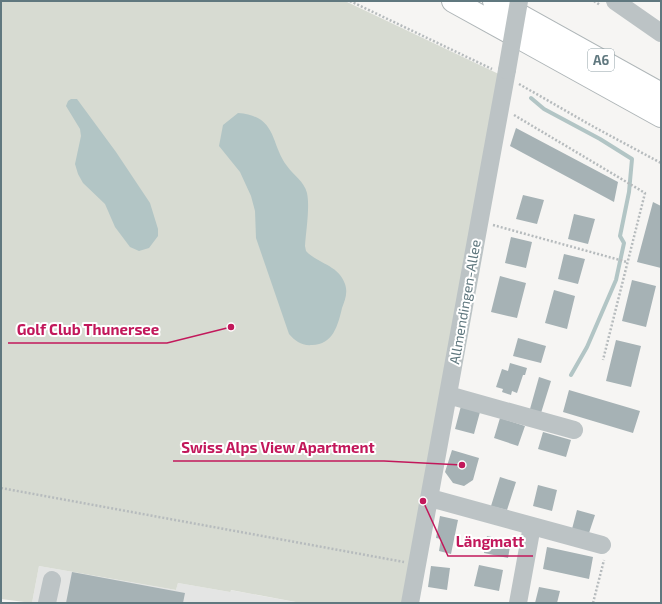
<svg xmlns="http://www.w3.org/2000/svg" width="662" height="604" font-family="'Exo 2',sans-serif">
<style>
.built{fill:#e4e5e4}
.green{fill:#d7dbd2}
.water{fill:#b2c5c5}
.lines{fill:none;stroke-linecap:round;stroke-linejoin:round}
.stream{stroke:#b2c5c5;stroke-width:4}
.building{fill:#a6b2b5}
.highway-casing{stroke:#afb6b8;stroke-width:24}
.path{stroke:#b6bbbd;stroke-width:2.5;stroke-dasharray:2 2;stroke-linecap:butt}
.minor{stroke:#bcc3c5;stroke-width:18}
.highway{stroke:#fff;stroke-width:22}
.minor-bridge{stroke:#bcc3c5;stroke-width:18}
.labels{text-anchor:middle;stroke-width:4;stroke-linejoin:round;paint-order:stroke}
.shield{fill:#fff;stroke:#90a0a5;stroke-width:1}
.shield-label{font-size:13px;font-weight:bold;fill:#60787f}
.street-label{font-size:14px;fill:#60787f;stroke:#fff}
.leader{fill:none;stroke:#c2185b;stroke-width:1.5}
.callout-dot{fill:#c2185b;stroke:#fff;stroke-width:1.5}
.callout-label{font-size:15px;text-anchor:middle;font-weight:bold;fill:#c2185b;stroke:#fff;stroke-width:4;stroke-linejoin:round;paint-order:stroke}
</style>
<rect width="100%" height="100%" fill="#f6f5f3"/>
<!-- built -->
<path class="built" d="M 39,566 L 176,590 L 178,583 L 230,592 L 230,590 L 301,603 L 32,603 Z"/>
<!-- green -->
<path class="green" d="M 1,1 L 345,1 L 505,77 L 410,603 L 301,603 L 231,590 L 230,592 L 178,583 L 176,590 L 39,566 L 32,603 L 1,599 Z"/>
<!-- water -->
<path class="water" d="M 71,99 L 77,99 L 116,152 L 150,203 L 158,229 L 158,236 L 149,248 L 139,251 L 130,247 L 115,227 L 105,204 L 83,183 L 78,174 L 75,164 L 81,136 L 80,129 L 66,106 L 68,101 Z
M 238,113 C 278,116 270,144 287,166 C 294,176 304,181 307,193 C 310,207 306,231 305,246 L 306,251 C 318,264 339,265 345,284 C 348,293 345,300 342,308 C 338,325 333,345 312,345 C 302,346 295,341 289,334 L 256,238 L 255,211 L 251,196 L 240,172 L 219,146 L 223,125 Z"/>
<g class="lines">
<!-- stream -->
<path class="stream" d="M 531,98 L 544,109 L 600,139 L 632,159 L 629,192 L 620,236 L 624,243 L 616,280 L 587,347 L 571,375"/>
</g>
<!-- building -->
<path class="building" d="M 516,128 L 618,182 L 614,202 L 510,146 Z
M 523,195 L 544,200 L 537,224 L 516,219 Z
M 653,202 L 661,206 L 661,268 L 637,262 Z
M 574,214 L 595,219 L 588,244 L 568,239 Z
M 511,237 L 532,242 L 526,268 L 505,263 Z
M 564,254 L 585,259 L 578,284 L 558,279 Z
M 500,276 L 526,283 L 517,318 L 491,312 Z
M 632,280 L 656,286 L 646,327 L 622,321 Z
M 554,290 L 575,296 L 567,329 L 545,323 Z
M 518,338 L 546,346 L 541,363 L 513,356 Z
M 616,340 L 641,346 L 631,387 L 606,381 Z
M 510,363 L 527,368 L 525,375 L 523,375 L 517,393 L 512,391 L 511,395 L 502,392 L 503,389 L 496,387 L 502,369 L 508,371 Z
M 539,377 L 551,381 L 541,413 L 530,409 Z
M 569,390 L 640,411 L 633,433 L 563,412 Z
M 461,406 L 480,412 L 474,434 L 455,429 Z
M 500,418 L 525,426 L 518,446 L 494,438 Z
M 543,432 L 571,440 L 566,457 L 538,449 Z
M 452,450 L 479,458 L 473,480 L 464,486 L 453,483 L 445,472 Z
M 500,477 L 516,482 L 507,510 L 491,506 Z
M 538,485 L 557,490 L 552,511 L 533,506 Z
M 577,510 L 595,515 L 589,533 L 572,529 Z
M 440,516 L 458,520 L 451,554 L 439,551 L 441,539 L 436,538 Z
M 487,536 L 511,541 L 508,558 L 484,553 Z
M 547,547 L 593,557 L 589,579 L 543,569 Z
M 479,565 L 503,570 L 499,591 L 474,586 Z
M 431,566 L 450,568 L 447,590 L 428,587 Z
M 72,572 L 185,593 L 183,603 L 66,603 Z
M 539,587 L 560,591 L 557,603 L 535,603 Z"/>
<g class="lines">
<defs>
<path id="highway" d="M 453,1 L 661,116
M 494,1 L 661,94"/>
</defs>
<!-- highway casing -->
<use href="#highway" class="highway-casing"/>
<!-- path -->
<path class="path" d="M 350,1 L 492,69
M 594,1 L 600,5
M 519,84 L 594,127 L 661,163
M 514,115 L 645,193 L 603,360
M 493,225 L 627,262
M 1,488 L 404,562
M 593,603 L 604,560"/>
<!-- minor -->
<path class="minor" d="M 615,1 L 661,33
M 448,395 L 574,430
M 430,498 L 602,545
M 47,603 L 52,580
M 410,603 L 507,70
M 518,603 L 532,526"/>
<!-- highway -->
<use href="#highway" class="highway"/>
<!-- minor-bridge -->
<path class="minor-bridge" d="M 507,70 L 519,1"/>
</g>
<g class="labels">
<!-- shield labels -->
<rect class="shield" x="588" y="49" width="26" height="22" rx="3"/>
<g class="shield-label">
<text x="601" y="65">A6</text>
</g>
<!-- street labels -->
<g class="street-label">
<text transform="translate(465 302) rotate(-80)" y="5">Allmendingen-Allee</text>
</g>
</g>
<!-- callouts -->
<path class="leader" d="M231 327L167 343H8M462 465L384 461H173M423 501L448 556H533"/>
<g class="callout-dot">
<circle cx="231" cy="327" r="4"/>
<circle cx="462" cy="465" r="4"/>
<circle cx="423" cy="501" r="4"/>
</g>
<g class="callout-label">
<text x="88" y="335">Golf Club Thunersee</text>
<text x="278" y="453">Swiss Alps View Apartment</text>
<text x="490" y="547">Längmatt</text>
</g>
<!-- border -->
<rect width="662" height="604" fill="none" stroke="#60787f" stroke-width="4"/>
</svg>
